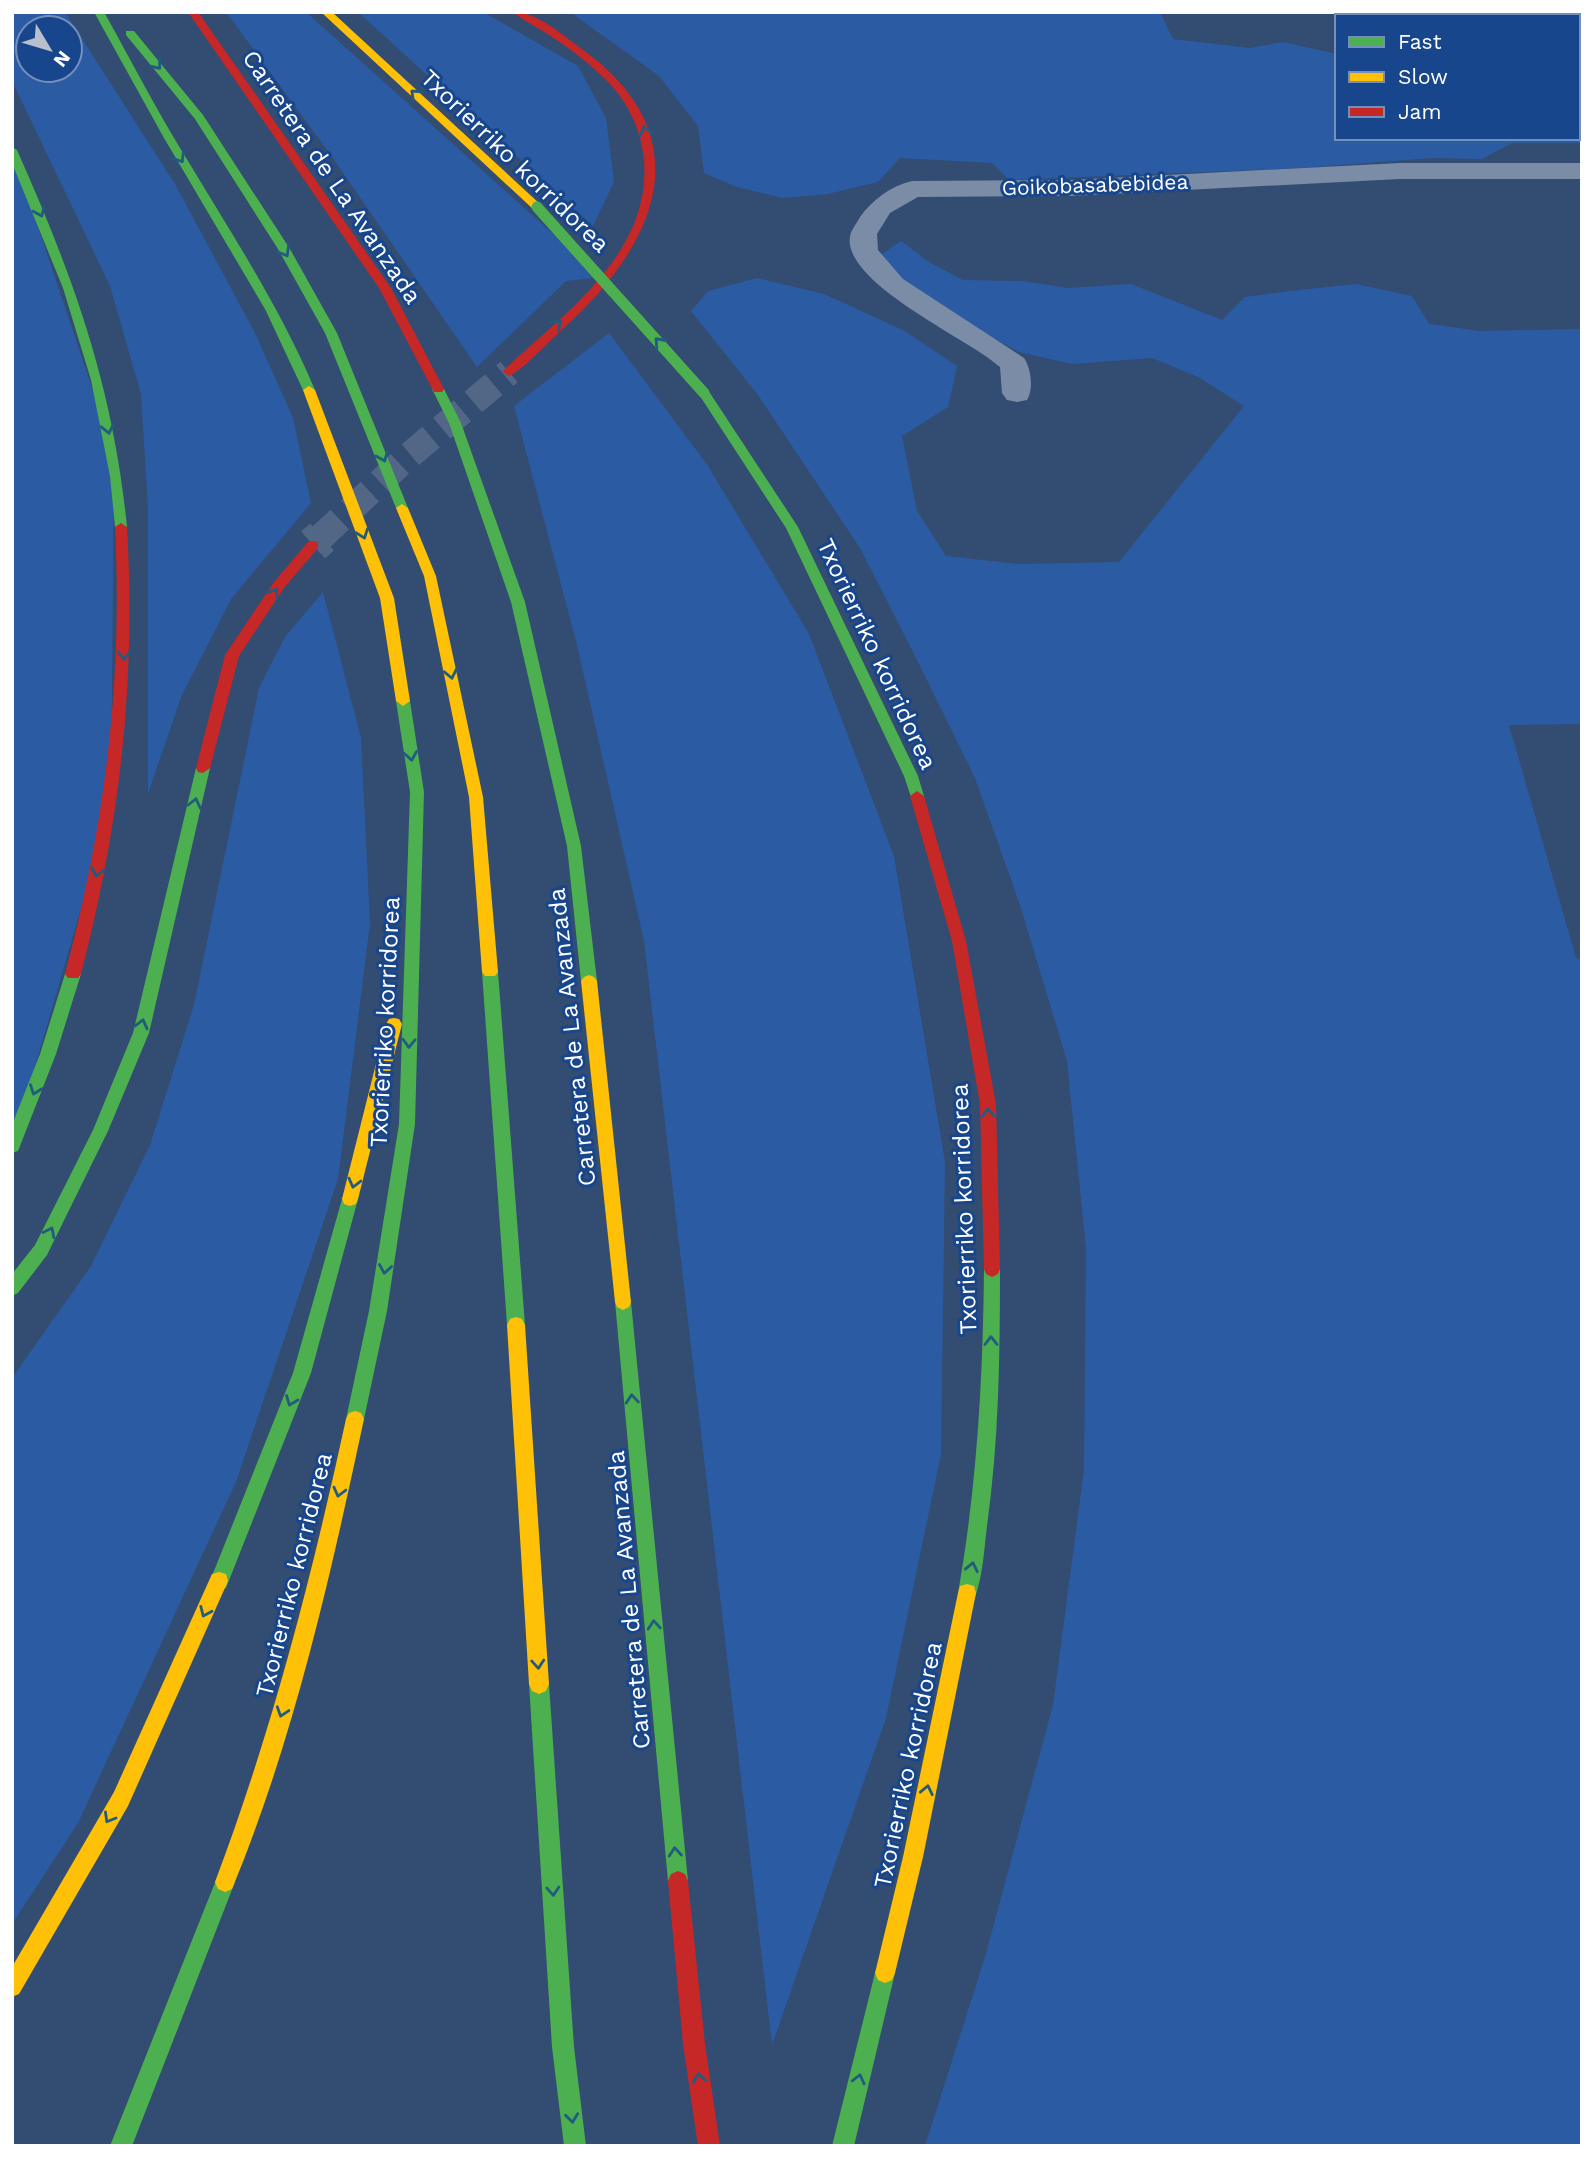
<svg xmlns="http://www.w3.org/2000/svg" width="1594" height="2158" font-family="'Work Sans',sans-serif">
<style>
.green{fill:#2b5ca3;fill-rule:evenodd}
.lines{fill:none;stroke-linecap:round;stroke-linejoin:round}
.highway-tunnel-far1{stroke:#526786;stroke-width:27;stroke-dasharray:27 14;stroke-linecap:butt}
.highway-tunnel{stroke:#526786;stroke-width:36;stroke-dasharray:36 18;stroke-linecap:butt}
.street{fill:#7a8ca6;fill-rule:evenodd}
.fast{fill:#4caf50;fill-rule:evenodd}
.slow{fill:#ffc107;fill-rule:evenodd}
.jam{fill:#c62828;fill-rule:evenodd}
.fast-bridge{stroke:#4caf50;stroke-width:11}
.oneway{stroke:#225b80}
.labels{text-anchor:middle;stroke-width:6;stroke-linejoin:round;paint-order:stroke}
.far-street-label{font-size:21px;fill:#fff;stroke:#18468c}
.street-label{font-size:24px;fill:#fff;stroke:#18468c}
</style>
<rect width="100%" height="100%" fill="#334c71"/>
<!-- green -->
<path class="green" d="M 12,12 L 65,12 L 175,184 L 255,333 L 293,418 L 311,503 L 231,599 L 181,697 L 148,794 L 148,508 L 141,394 L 110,286 L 12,81 ZM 28,28 L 70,28 L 70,70 L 28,70 Z
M 226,12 L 306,12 L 601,277 L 566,281 L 477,367 L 330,154 Z
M 358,12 L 483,12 L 578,66 L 606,118 L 614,182 L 593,226 Z
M 570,12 L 1160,12 L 1173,39 L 1250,48 L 1283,42 L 1337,54 L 1337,138 L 1578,138 L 1578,16 L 1394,16 L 1391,12 L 1582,12 L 1582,143 L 1512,143 L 1482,159 L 1433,158 L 1302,168 L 1009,180 L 992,163 L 900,158 L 878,182 L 828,194 L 782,198 L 737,187 L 704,173 L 698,126 L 659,76 Z
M 12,150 L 114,453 L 111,805 L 12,1146 Z
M 901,241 L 929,262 L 963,280 L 1023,281 L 1068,288 L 1131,284 L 1222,320 L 1245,297 L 1290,291 L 1356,284 L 1412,296 L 1429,324 L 1480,331 L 1582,329 L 1582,724 L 1509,725 L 1576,958 L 1582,959 L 1582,2146 L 925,2146 L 985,1957 L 1053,1705 L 1084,1470 L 1086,1248 L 1067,1061 L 1020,905 L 975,778 L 919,664 L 860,548 L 758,395 L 691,311 L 708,291 L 757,278 L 824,294 L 903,330 L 957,366 L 948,407 L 902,436 L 917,511 L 946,556 L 1019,564 L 1119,562 L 1244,406 L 1200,378 L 1152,358 L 1072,364 L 1019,352 L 913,295 L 879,256 Z
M 609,333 L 708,466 L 809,634 L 894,856 L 945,1162 L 941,1454 L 886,1718 L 772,2045 L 644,941 L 577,645 L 514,406 Z
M 323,592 L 361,738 L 370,923 L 338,1179 L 236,1482 L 78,1823 L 12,1924 L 12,1378 L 91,1266 L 150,1145 L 194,1005 L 259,688 L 285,637 Z"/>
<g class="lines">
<!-- highway-tunnel-far1 -->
<path class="highway-tunnel-far1" d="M 320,538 L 405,459 L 509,372"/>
<!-- highway-tunnel -->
<path class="highway-tunnel" d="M 313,545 L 322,537"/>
<!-- street -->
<path class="street" d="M 1400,163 L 1582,163 L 1582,179 L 1400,179 L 1071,196 L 918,197 L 890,213 L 877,234 L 878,250 L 903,279 L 1024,358 C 1031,368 1034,389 1027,400 L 1017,402 L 1007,400 L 1002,393 L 1000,367 C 969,339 842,283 850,236 C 851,230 857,223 860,217 C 872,200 891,186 912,181 L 1071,180 Z"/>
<!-- fast -->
<path class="fast" d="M 94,12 L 104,12 C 132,62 158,113 188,161 C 233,236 281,309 315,390 L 313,393 L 309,394 L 303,390 L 265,309 L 164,138 Z
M 126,31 L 134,31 L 203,115 L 290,249 L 337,333 L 408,508 L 406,511 L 402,512 L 396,508 L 325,333 L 278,249 L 195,119 L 126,35 Z
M 12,147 L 17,150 C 74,278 113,386 127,527 L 125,530 L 117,530 L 115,527 L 110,476 L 91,380 L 63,288 L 12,163 Z
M 438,385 L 444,389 L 461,423 L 525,602 L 581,846 L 597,981 L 594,985 L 584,985 L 581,981 L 567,846 L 511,602 L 449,423 L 432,389 Z
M 704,389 L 708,390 L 798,527 L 918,776 L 924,796 L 922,800 L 912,800 L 904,776 L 786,528 L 698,393 Z
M 403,696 L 410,701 L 424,792 L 415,1124 L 387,1311 L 364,1419 L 361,1425 L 355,1427 L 349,1425 L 346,1419 L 369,1311 L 399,1124 L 410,792 L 396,701 Z
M 203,763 L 210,768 L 149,1033 L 108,1131 L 47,1255 L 18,1293 L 12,1296 L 12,1274 L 35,1245 L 93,1130 L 133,1033 L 196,768 Z
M 490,966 L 495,968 L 498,972 L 525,1325 L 522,1331 L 516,1333 L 510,1331 L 507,1325 L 482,972 L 485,968 Z
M 73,968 L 78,970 L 81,974 L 56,1054 L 20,1146 L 18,1151 L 12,1153 L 12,1125 L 40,1054 L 65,974 L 68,970 Z
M 350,1192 L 356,1194 L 358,1199 L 311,1373 L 226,1588 L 219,1590 L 212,1588 L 210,1581 L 293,1373 L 342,1199 L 344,1194 Z
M 992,1261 L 998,1264 L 1000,1269 C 1000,1355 999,1441 987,1526 C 984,1550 983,1577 974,1600 L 967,1602 L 960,1600 L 958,1593 C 977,1486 983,1378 984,1269 L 986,1264 Z
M 623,1294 L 629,1297 L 631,1302 L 688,1881 L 685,1888 L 678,1891 L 671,1888 L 668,1881 L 615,1302 L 617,1297 Z
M 539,1674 L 546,1677 L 549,1684 L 574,2047 L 586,2146 L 564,2146 L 552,2047 L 529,1684 L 532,1677 Z
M 225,1872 L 232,1875 L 235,1882 L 132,2146 L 110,2146 L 218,1875 Z
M 885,1963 L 892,1966 L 895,1973 L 854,2146 L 832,2146 L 875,1973 L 878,1966 Z"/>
<!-- slow -->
<path class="slow" d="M 321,12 L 332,12 L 541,205 L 541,209 L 533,209 Z
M 309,386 L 315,390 L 394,598 L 410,701 L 403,706 L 396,701 L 380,598 L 303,390 Z
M 402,504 L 408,508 L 436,576 L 483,797 L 498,972 L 495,976 L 485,976 L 482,972 L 469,797 L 424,576 L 396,508 Z
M 589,975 L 594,977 L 597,981 L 631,1302 L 629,1307 L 623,1310 L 617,1307 L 615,1302 L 581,981 L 584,977 Z
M 394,1018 L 399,1019 L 402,1024 L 358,1199 L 356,1204 L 350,1206 L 344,1204 L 342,1199 L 386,1024 L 389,1019 Z
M 516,1317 L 522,1319 L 525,1325 L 549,1684 L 546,1691 L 539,1694 L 532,1691 L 529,1684 L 507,1325 L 510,1319 Z
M 355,1411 L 361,1413 L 364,1419 C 330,1578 294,1739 232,1889 L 225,1892 L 218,1889 L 215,1882 C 272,1731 312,1576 346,1419 L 349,1413 Z
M 219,1572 L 226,1574 L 228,1581 L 128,1806 L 19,1994 L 12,1997 L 12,1967 L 114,1792 L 212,1574 Z
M 967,1584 L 974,1586 L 976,1593 L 923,1857 L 895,1973 L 892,1980 L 885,1983 L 878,1980 L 875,1973 L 903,1857 L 958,1593 L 960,1586 Z"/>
<!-- jam -->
<path class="jam" d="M 188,12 L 198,12 L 391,288 L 444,389 L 442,392 L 434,392 L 379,288 Z
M 513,12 C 538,12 562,35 582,49 C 703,137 658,242 565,327 C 552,338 522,371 509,376 L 503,372 L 505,369 C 564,313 651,254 644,161 C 642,133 630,106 611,85 C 593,66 571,49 549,35 C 537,27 524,21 513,12 Z
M 121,523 L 127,527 C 136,682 120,824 81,974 L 78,978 L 68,978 L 65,974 C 105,824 123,682 115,527 Z
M 313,541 L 318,542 L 318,548 L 284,588 L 239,656 L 210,768 L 203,773 L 198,772 L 196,768 L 225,655 L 274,582 L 308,542 Z
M 917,791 L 924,796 L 966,941 L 996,1104 L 1000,1269 L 998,1274 L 992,1277 L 986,1274 L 984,1269 L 980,1104 L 952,941 L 910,796 Z
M 678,1871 L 685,1874 L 688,1881 L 705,2044 L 720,2146 L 698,2146 L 683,2044 L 668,1881 L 671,1874 Z"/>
<!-- fast-bridge -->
<path class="fast-bridge" d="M 537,207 L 704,393"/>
</g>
<!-- one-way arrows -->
<defs><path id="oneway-chevron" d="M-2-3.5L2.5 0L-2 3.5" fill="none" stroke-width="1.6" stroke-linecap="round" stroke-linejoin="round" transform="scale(1.75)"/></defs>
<g class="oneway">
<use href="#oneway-chevron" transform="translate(157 65) rotate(51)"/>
<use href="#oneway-chevron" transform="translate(415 94) rotate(-137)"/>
<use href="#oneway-chevron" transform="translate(645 131) rotate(-106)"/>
<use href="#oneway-chevron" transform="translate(180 158) rotate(58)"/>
<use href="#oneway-chevron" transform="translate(40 212) rotate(66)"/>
<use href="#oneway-chevron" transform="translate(285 252) rotate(60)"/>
<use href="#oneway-chevron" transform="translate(557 324) rotate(-42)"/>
<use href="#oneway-chevron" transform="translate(659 342) rotate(-132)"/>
<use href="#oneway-chevron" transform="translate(108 429) rotate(78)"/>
<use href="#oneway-chevron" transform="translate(383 457) rotate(68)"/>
<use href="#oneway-chevron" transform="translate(363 534) rotate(70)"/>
<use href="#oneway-chevron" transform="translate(274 593) rotate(-55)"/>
<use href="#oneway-chevron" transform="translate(124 655) rotate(90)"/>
<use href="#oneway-chevron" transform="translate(451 674) rotate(78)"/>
<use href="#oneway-chevron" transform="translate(411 756) rotate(81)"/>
<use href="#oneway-chevron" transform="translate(195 803) rotate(-77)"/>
<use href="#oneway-chevron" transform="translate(97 872) rotate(101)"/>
<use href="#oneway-chevron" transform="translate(142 1024) rotate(-76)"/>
<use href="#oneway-chevron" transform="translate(409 1043) rotate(92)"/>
<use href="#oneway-chevron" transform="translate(35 1090) rotate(110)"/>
<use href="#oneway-chevron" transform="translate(988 1113) rotate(-93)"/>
<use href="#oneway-chevron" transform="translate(354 1183) rotate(104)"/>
<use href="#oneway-chevron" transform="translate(50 1232) rotate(-64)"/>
<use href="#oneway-chevron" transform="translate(385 1269) rotate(99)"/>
<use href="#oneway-chevron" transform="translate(991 1341) rotate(-90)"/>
<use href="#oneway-chevron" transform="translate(632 1399) rotate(-95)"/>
<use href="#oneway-chevron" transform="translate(291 1401) rotate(111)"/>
<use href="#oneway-chevron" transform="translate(339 1492) rotate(104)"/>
<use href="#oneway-chevron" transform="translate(972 1567) rotate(-78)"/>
<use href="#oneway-chevron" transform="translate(205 1612) rotate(114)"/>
<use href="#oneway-chevron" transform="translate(654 1625) rotate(-95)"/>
<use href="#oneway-chevron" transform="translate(538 1664) rotate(86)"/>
<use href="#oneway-chevron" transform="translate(282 1712) rotate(108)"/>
<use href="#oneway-chevron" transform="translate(927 1790) rotate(-78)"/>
<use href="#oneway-chevron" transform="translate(109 1818) rotate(120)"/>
<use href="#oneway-chevron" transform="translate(675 1852) rotate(-95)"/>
<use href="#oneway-chevron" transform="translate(553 1891) rotate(86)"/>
<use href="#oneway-chevron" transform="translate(699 2078) rotate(-98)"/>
<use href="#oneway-chevron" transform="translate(859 2079) rotate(-76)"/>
<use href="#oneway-chevron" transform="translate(572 2118) rotate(83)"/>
</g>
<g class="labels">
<!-- far-street labels -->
<g class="far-street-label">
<text transform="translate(1095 185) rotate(-2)" y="7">Goikobasabebidea</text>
</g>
<!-- street labels -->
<g class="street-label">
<text transform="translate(515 161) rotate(44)" y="8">Txorierriko korridorea</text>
<text transform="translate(332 177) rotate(56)" y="8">Carretera de La Avanzada</text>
<text transform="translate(877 654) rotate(65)" y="8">Txorierriko korridorea</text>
<text transform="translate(385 1022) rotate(-87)" y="8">Txorierriko korridorea</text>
<text transform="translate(572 1037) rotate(-96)" y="8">Carretera de La Avanzada</text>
<text transform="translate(964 1209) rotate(-92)" y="8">Txorierriko korridorea</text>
<text transform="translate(294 1575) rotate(-76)" y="8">Txorierriko korridorea</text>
<text transform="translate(629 1600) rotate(-95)" y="8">Carretera de La Avanzada</text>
<text transform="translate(908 1765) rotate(-78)" y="8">Txorierriko korridorea</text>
</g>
</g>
<!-- border -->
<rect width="1594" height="2158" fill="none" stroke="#ffffff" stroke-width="28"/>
<!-- legend -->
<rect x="1335" y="14" width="245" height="126" fill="#18468c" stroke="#7490ba" stroke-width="2"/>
<rect x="1349" y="37" width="35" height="10" fill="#4caf50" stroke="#7490ba" stroke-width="2"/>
<text x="1398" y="49" font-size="21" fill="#ffffff">Fast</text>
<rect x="1349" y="72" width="35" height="10" fill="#ffc107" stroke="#7490ba" stroke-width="2"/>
<text x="1398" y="84" font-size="21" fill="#ffffff">Slow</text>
<rect x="1349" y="107" width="35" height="10" fill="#c62828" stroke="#7490ba" stroke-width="2"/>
<text x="1398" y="119" font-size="21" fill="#ffffff">Jam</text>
<!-- north arrow -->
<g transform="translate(49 49) rotate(128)"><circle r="33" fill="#18468c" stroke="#7490ba" stroke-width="2"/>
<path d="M0-5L12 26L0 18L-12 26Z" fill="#b8c0cd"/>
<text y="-10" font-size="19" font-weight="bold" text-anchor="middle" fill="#ffffff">N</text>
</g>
</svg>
